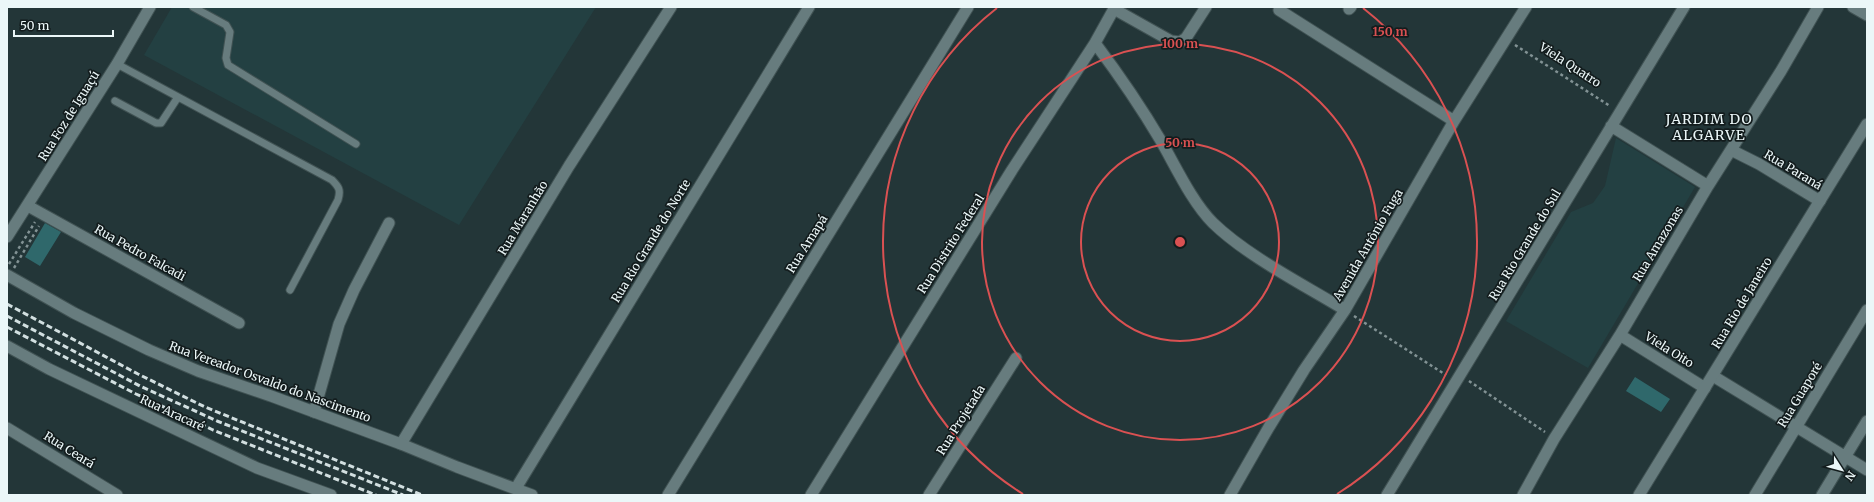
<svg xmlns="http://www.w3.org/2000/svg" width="1874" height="502" font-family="Merriweather,serif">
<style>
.built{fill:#234042}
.building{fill:#2f686b}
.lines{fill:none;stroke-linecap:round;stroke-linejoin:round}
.service-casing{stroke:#405253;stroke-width:9}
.minor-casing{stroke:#405253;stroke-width:13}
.tertiary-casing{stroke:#405253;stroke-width:13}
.secondary-casing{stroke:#405253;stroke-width:13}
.path{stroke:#829294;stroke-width:2.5;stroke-dasharray:3 3;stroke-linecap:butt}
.service{stroke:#677c7e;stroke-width:7}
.minor{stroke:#677c7e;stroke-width:11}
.tertiary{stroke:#677c7e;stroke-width:11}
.secondary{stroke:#677c7e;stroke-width:11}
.rail{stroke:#d2dfe0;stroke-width:3;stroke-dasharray:6 3;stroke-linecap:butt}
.ring{fill:none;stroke:#da5152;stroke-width:2}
.labels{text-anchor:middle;stroke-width:3.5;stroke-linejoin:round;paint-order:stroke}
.street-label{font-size:12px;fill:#ebf7f8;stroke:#131c1d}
.quarter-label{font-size:14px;letter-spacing:1px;fill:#ebf7f8;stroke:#131c1d}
.centre{fill:#da5152;stroke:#131c1d;stroke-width:2}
.ring-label{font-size:12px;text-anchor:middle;font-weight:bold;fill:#da5152;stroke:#131c1d;stroke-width:3.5;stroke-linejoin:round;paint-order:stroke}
</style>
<rect width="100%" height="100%" fill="#233638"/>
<!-- built -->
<path class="built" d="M 172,7 L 596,7 L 459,225 L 144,55 Z
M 1616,138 L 1695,187 L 1588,368 L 1506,321 L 1571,212 L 1593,203 L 1605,186 Z"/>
<!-- building -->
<path class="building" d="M 45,223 L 61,232 L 40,266 L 25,257 Z
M 1635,377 L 1670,399 L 1661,412 L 1626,391 Z"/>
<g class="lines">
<defs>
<path id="service" d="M 193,7 L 226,25 L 230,32 L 226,58 L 228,65 L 356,144
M 117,64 L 332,180 C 339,187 341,190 338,200 L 290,290
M 115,101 L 156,123 L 161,123 L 178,97"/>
<path id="minor" d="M 1853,7 L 1867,15
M 1114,9 L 1171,41 L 1180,42 L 1186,38 L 1206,7
M 1349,9 L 1351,7
M 1279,10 L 1454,121
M 1095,43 C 1119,75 1141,107 1161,141 C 1176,167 1192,202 1213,223 C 1247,256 1304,285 1345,310
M 1611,126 L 1708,186
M 1731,150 L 1759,164 L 1820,201
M 28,206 L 239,323
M 1620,335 L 1705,388
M 1713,376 L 1867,470
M 314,412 L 339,324 L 354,290 L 389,223
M 7,428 L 117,495
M 401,444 L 569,166 L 671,7
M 516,488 L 809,7
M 668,495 L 968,7
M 811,495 L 1012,170 L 1095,43 L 1115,7
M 929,495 L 1016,358
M 1230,495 L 1269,427 L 1304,370 L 1345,310 L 1454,121 L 1526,7
M 1387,495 L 1684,7
M 1523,495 L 1554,439 L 1620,335 L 1708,186 L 1781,71 L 1818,7
M 1755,495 L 1867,310
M 1822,495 L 1867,421"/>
<path id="tertiary" d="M 7,237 L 117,64 L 150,7
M 7,275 L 74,313 L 149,350 L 198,371 L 271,396 L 401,444 L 457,467 L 532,495
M 1639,495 L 1867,124"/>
<path id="secondary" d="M 7,346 L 49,369 L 257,468 L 331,495"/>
</defs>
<!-- service casing -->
<use href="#service" class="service-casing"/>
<!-- minor casing -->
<use href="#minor" class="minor-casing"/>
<!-- tertiary casing -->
<use href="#tertiary" class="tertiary-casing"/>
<!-- secondary casing -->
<use href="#secondary" class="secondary-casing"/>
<!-- path -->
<path class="path" d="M 1515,45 L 1610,106
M 9,264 L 35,222
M 14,268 L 39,226
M 1354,316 L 1446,375
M 1469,381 L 1545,432"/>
<!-- service -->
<use href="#service" class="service"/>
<!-- minor -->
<use href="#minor" class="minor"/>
<!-- tertiary -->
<use href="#tertiary" class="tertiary"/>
<!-- secondary -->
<use href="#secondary" class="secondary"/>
<!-- rail -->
<path class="rail" d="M 7,304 L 138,374 L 205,407 L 422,495
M 7,316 L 140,386 L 217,421 L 403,495
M 7,327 L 136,394 L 213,430 L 376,495"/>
</g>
<!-- distance rings -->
<g class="ring">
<circle cx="1180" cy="242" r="99"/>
<circle cx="1180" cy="242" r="198"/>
<path d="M1023 494A297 297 0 0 1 997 8M1363 8A297 297 0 0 1 1337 494"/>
</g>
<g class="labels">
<!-- street labels -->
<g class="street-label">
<text transform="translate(1570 65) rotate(33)" y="4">Viela Quatro</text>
<text transform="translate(69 116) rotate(-58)" y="4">Rua Foz de Iguaçú</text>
<text transform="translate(1793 170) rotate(31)" y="4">Rua Paraná</text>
<text transform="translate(523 218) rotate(-59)" y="4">Rua Maranhão</text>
<text transform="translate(651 241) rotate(-59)" y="4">Rua Rio Grande do Norte</text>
<text transform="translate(807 244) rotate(-58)" y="4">Rua Amapá</text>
<text transform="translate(951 244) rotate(-58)" y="4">Rua Distrito Federal</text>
<text transform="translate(1658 244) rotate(-59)" y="4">Rua Amazonas</text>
<text transform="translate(1368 245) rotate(-60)" y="4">Avenida Antônio Fuga</text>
<text transform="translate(1525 245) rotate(-59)" y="4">Rua Rio Grande do Sul</text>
<text transform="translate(140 253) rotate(29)" y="4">Rua Pedro Falcadi</text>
<text transform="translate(1742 303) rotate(-59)" y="4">Rua Rio de Janeiro</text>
<text transform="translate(1669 350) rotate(32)" y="4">Viela Oito</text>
<text transform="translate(270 382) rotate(20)" y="4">Rua Vereador Osvaldo do Nascimento</text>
<text transform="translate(1800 395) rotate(-59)" y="4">Rua Guaporé</text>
<text transform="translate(172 413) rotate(25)" y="4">Rua Aracaré</text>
<text transform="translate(961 420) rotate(-58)" y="4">Rua Projetada</text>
<text transform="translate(69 450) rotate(32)" y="4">Rua Ceará</text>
</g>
<!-- quarter labels -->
<g class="quarter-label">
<text x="1709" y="124">JARDIM DO<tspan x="1709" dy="16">ALGARVE</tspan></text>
</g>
</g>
<circle cx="1180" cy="242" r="6" class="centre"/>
<g class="ring-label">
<text x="1390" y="36">150 m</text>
<text x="1180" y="48">100 m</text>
<text x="1180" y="147">50 m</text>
</g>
<!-- border -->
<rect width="1874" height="502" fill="none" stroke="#ebf7f8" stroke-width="16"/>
<!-- north arrow -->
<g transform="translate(1842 470) rotate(126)" stroke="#131c1d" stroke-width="3" paint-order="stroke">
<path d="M0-3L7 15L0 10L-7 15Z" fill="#ebf7f8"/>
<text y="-6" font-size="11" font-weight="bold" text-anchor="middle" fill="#ebf7f8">N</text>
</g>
<!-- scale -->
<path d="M14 30v6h99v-6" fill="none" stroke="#ebf7f8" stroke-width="2"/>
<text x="20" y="30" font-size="12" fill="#ebf7f8" stroke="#131c1d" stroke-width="3" paint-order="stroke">50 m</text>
</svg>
